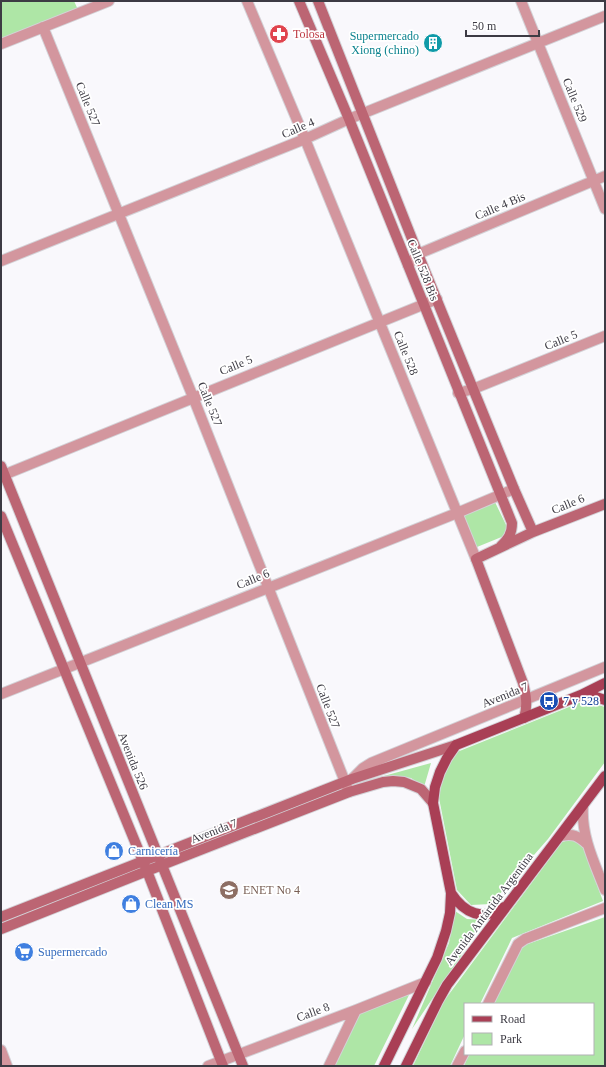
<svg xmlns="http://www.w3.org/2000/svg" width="606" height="1067" font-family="'Times New Roman',serif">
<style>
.green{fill:#aee6a6}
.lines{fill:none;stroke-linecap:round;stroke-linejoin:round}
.street-casing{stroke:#d3d2d7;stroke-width:12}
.secondary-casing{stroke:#d3d2d7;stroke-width:12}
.primary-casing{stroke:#d3d2d7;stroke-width:12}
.street{stroke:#d3969e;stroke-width:10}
.secondary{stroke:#bc6573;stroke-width:10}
.primary{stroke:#a93f55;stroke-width:10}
.labels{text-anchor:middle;stroke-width:3.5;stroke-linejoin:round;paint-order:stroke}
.health-label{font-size:12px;fill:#be3a42;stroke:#fff;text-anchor:start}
.culture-label{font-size:12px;fill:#0d838f;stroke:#fff;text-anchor:end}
.street-label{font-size:12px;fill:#3d3b44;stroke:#fff}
.transit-label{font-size:12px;fill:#164399;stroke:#fff;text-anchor:start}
.shop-label{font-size:12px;fill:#366cbe;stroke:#fff;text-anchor:start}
.education-label{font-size:12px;fill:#785e54;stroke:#fff;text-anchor:start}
</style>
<rect width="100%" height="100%" fill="#f9f8fc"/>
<!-- green -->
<path class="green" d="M 1,1 L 74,1 L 79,12 L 1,43 Z
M 494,500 L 507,527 L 504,536 L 477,547 L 463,514 Z
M 584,701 L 605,707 L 605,762 L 548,839 L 491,904 L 471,905 L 457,890 L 439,798 L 443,774 L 457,752 Z
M 431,763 L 424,787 L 411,778 L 397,776 L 362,782 Z
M 573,839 L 582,845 L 603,901 L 512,938 L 480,1004 L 465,1004 L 465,1034 L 450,1066 L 413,1066 L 444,1001 L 562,842 Z
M 455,911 L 467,919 L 485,920 L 412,1029 L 449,943 Z
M 605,917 L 605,1066 L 464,1066 L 469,1054 L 593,1054 L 593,1004 L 493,1004 L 522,946 Z
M 409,995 L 374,1066 L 333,1066 L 360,1011 Z"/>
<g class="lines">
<defs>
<path id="street" d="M 247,1 L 305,139 L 476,559
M 521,1 L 605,209
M 43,27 L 193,397 L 349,792
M 1,44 L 109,1
M 1,261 L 305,139 L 349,119 L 605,16
M 408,265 L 418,254 L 605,176
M 458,393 L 473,389 L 605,336
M 1,476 L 437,299
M 1,694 L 457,513 L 514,489
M 352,779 L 363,768 L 371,763 L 605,667
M 583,807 C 581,836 595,864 605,890
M 561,836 C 573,833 578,836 587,844
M 488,1004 L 518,944 L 525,939 L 605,908
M 1,1050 L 7,1066
M 208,1066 L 356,1010 L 426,982
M 329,1066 L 356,1010
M 457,1066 L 465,1051"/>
<path id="secondary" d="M 299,1 L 349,119 L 512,523 C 512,534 508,539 501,546
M 318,1 L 418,254 L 514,489 L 533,532
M 1,466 L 243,1066
M 1,516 L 147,871 L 223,1066
M 524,718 C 528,706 526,695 523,683 L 476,559 L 533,532 L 605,504
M 1,917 L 352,779 L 456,745
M 1,929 L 172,861 L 349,792 L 383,782 L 393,781 L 404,782 L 421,789 L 433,803"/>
<path id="primary" d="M 581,695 L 593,696 L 605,700
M 451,893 C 464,913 483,922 504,907
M 384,1066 L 437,958 L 446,931 L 450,913 L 451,893 L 433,803 L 435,787 L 440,772 L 447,758 L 456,745 L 581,695 L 605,683
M 406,1066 L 438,1001 L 447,985 L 605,776"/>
</defs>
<!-- street casing -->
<use href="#street" class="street-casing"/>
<!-- secondary casing -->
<use href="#secondary" class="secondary-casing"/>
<!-- primary casing -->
<use href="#primary" class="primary-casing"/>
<!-- street -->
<use href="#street" class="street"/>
<!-- secondary -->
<use href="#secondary" class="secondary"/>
<!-- primary -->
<use href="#primary" class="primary"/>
</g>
<!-- icons -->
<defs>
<symbol id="pharmacy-disc" viewBox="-11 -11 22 22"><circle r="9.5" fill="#e0444e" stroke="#fff"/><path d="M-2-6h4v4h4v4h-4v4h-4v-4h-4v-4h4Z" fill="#fff"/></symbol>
<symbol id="building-disc" viewBox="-11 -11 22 22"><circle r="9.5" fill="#0f9aa8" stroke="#fff"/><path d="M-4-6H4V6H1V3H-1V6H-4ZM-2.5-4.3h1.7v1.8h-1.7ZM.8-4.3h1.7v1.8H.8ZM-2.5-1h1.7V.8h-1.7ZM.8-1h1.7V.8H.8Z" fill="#fff"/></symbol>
<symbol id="bus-disc" viewBox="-11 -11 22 22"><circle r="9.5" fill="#1a4fb4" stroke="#fff"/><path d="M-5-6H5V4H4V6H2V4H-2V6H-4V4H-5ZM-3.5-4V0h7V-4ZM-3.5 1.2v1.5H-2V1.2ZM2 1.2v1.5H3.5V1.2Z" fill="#fff"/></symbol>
<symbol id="shop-disc" viewBox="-11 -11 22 22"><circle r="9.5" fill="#3f7fe0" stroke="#fff"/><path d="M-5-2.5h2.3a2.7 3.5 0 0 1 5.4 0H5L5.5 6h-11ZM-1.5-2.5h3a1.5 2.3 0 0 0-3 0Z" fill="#fff"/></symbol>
<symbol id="school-disc" viewBox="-11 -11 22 22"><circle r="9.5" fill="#8d6e63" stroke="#fff"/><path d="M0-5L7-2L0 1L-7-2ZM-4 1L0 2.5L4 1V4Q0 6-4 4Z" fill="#fff"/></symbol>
<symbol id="supermarket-disc" viewBox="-11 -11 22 22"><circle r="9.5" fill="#3f7fe0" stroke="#fff"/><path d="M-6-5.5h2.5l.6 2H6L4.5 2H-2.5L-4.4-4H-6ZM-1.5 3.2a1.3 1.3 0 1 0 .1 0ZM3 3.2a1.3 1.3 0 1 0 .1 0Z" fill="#fff"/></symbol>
</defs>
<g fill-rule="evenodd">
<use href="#pharmacy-disc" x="268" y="23" width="22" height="22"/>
<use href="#building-disc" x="422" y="32" width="22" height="22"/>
<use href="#bus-disc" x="538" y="690" width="22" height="22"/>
<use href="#shop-disc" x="103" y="840" width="22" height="22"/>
<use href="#school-disc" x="218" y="879" width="22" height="22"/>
<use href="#shop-disc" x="120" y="893" width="22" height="22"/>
<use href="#supermarket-disc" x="13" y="941" width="22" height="22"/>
</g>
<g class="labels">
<!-- health labels -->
<g class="health-label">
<text x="293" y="38">Tolosa</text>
</g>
<!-- culture labels -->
<g class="culture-label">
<text x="419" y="40">Supermercado<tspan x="419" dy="14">Xiong (chino)</tspan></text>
</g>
<!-- street labels -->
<g class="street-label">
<text transform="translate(575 100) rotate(68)" y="4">Calle 529</text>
<text transform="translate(88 104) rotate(68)" y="4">Calle 527</text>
<text transform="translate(298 128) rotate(-23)" y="4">Calle 4</text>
<text transform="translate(500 206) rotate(-23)" y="4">Calle 4 Bis</text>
<text transform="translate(423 270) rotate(68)" y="4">Calle 528 Bis</text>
<text transform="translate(561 340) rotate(-22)" y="4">Calle 5</text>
<text transform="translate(406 353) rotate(68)" y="4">Calle 528</text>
<text transform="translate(236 365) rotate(-22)" y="4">Calle 5</text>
<text transform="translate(210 404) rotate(68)" y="4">Calle 527</text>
<text transform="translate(568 504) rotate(-22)" y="4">Calle 6</text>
<text transform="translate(253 579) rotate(-22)" y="4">Calle 6</text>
<text transform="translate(505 695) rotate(-22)" y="4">Avenida 7</text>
<text transform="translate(328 706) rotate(69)" y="4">Calle 527</text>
<text transform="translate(133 761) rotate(68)" y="4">Avenida 526</text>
<text transform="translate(214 831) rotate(-21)" y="4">Avenida 7</text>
<text transform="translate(489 909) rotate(-53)" y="4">Avenida Antártida Argentina</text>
<text transform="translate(313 1012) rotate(-20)" y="4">Calle 8</text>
</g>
<!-- transit labels -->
<g class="transit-label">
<text x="563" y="705">7 y 528</text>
</g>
<!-- shop labels -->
<g class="shop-label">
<text x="128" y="855">Carnicería</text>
<text x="145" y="908">Clean MS</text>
<text x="38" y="956">Supermercado</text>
</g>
<!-- education labels -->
<g class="education-label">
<text x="243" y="894">ENET No 4</text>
</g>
</g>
<!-- border -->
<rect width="606" height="1067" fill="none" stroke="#3d3b44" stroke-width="4"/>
<!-- legend -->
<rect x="464" y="1003" width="130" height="52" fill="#ffffff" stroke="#b1b1b4"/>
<rect x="472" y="1016" width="20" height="6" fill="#a93f55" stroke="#b1b1b4"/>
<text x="500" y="1023" font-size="12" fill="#3d3b44">Road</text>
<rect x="472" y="1033" width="20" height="12" fill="#aee6a6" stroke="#b1b1b4"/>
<text x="500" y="1043" font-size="12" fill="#3d3b44">Park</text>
<!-- scale -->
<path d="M466 30v6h73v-6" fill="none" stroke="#3d3b44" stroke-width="2"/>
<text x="472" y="30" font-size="12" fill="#3d3b44" stroke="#ffffff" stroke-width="3" paint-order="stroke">50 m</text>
</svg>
